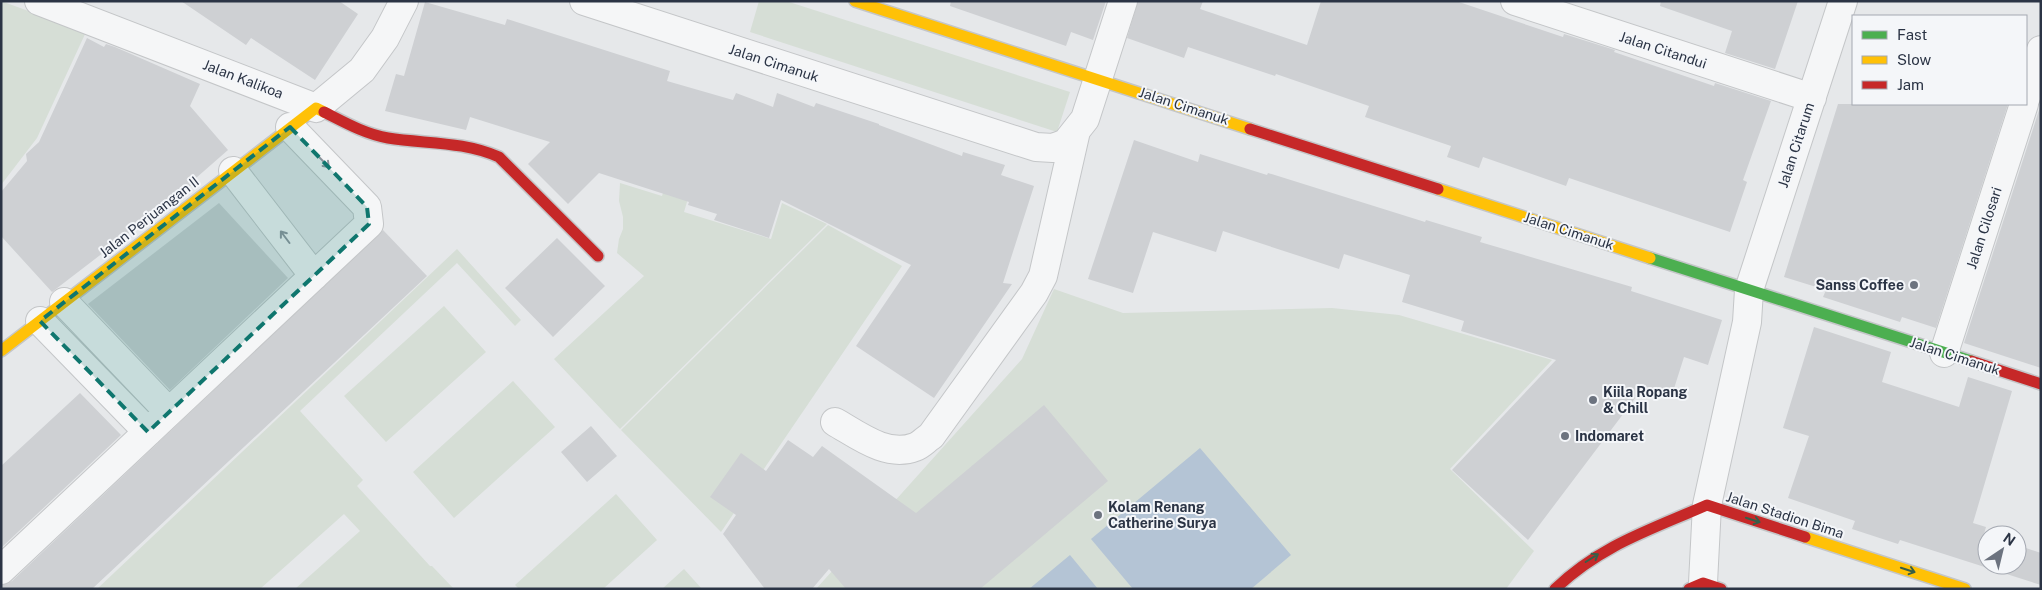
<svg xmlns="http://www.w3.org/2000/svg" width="2042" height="590" font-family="'Public Sans',sans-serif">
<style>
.green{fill:#d6ded6}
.water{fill:#b4c4d5}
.building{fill:#ced0d3}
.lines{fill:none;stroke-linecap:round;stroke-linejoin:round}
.street-casing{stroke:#c4c6c8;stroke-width:30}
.fast-casing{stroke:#c4c6c8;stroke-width:14}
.slow-casing{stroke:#c4c6c8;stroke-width:14}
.jam-casing{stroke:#c4c6c8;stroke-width:14}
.street{stroke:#f5f6f7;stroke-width:28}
.fast{stroke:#4caf50;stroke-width:11}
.slow{stroke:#ffc107;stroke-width:11}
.jam{stroke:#c62828;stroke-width:11}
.oneway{stroke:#90959e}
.oneway2{stroke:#375f49}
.marked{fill:#0f766e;fill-opacity:0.2;stroke:#0f766e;stroke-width:4;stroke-dasharray:10 6;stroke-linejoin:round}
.poi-dot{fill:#6c737f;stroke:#f4f6f9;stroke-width:2}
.labels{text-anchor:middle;stroke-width:4;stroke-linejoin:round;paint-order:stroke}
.street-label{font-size:14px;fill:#2b3445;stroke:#f4f6f9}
.poi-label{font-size:14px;font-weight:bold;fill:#2b3445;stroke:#f4f6f9;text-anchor:start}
</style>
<rect width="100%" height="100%" fill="#e6e8ea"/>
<!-- green -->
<path class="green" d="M 1,1 L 86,32 L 37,138 L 1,185 Z
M 759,1 L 786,1 L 1070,92 L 1057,132 L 750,32 Z
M 668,177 L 692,185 L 684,212 L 771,239 L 782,203 L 827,224 L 620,429 L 554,359 L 644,276 L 617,253 L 619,239 L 623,229 L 623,217 L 619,201 L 620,183 L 662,196 Z
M 828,225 L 902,266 L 721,532 L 621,430 Z
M 457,249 L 521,320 L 515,326 L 457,263 L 300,411 L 363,480 L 357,486 L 430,566 L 432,566 L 454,589 L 295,589 L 360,531 L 344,514 L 260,589 L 97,589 Z
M 1054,289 L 1123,313 L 1332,308 L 1399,315 L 1552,360 L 1450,469 L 1534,551 L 1506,589 L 816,589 L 1022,359 Z
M 444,306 L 486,352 L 386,442 L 344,396 Z
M 513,381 L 555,427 L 454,518 L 413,472 Z
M 616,494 L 657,540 L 603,589 L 519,589 L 515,585 Z
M 684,569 L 702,589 L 662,589 Z"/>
<!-- water -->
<path class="water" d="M 1200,448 L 1291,555 L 1251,589 L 1133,589 L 1091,539 Z
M 1070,555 L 1098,589 L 1029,589 Z"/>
<!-- building -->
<path class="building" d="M 181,1 L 339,1 L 358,14 L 315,80 L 251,38 L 246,45 Z
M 951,1 L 1106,1 L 1093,40 L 1071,32 L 1066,46 L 950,6 Z
M 1138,1 L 1203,1 L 1200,9 L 1307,45 L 1321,1 L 1456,1 L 1563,37 L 1564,34 L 1615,50 L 1614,52 L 1714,86 L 1715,83 L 1771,101 L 1743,180 L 1747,182 L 1730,232 L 1569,178 L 1566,186 L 1483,157 L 1479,168 L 1447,157 L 1451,146 L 1365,117 L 1369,106 L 1276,74 L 1275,76 L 1188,47 L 1184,58 L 1127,38 Z
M 1661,1 L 1798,1 L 1775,69 L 1725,53 L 1732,31 L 1660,6 Z
M 425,2 L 505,25 L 507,19 L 670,71 L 667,81 L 733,100 L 736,93 L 773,107 L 777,93 L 814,107 L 816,103 L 879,124 L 879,125 L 962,156 L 963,152 L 1005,165 L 1001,175 L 1034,186 L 1003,283 L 1012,284 L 934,398 L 856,346 L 911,265 L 781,200 L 769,238 L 714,220 L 717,214 L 688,205 L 689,202 L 599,173 L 568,204 L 528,164 L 550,142 L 470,117 L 466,130 L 385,111 L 396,74 L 404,76 Z
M 87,38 L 104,47 L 106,44 L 115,47 L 200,84 L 190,106 L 228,150 L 196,178 L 198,180 L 52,292 L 1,236 L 1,192 L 27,161 L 26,154 L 39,142 Z
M 1838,104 L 2008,104 L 1936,328 L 1902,317 L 1900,322 L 1823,297 L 1826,290 L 1784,277 Z
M 2041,104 L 2041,368 L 1964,343 Z
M 1134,140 L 1198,162 L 1200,154 L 1267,175 L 1268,173 L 1425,222 L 1426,220 L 1482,237 L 1480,242 L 1632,287 L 1631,291 L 1722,320 L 1708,365 L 1684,357 L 1671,398 L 1642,389 L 1528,540 L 1452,470 L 1556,360 L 1461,331 L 1464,321 L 1402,302 L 1410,275 L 1344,254 L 1339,269 L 1223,231 L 1216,252 L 1153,232 L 1133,293 L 1088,279 Z
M 219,203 L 288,278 L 170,390 L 88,304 Z
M 383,230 L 427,276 L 395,306 L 92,589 L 1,589 L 1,585 L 12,581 Z
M 557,238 L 605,286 L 553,337 L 505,288 Z
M 1814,327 L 1891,352 L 1882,382 L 1959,407 L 1968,377 L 2012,391 L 1973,523 L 1986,527 L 1984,534 L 1987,535 L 1987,565 L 2017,565 L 2017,545 L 2041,553 L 2041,585 L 1900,540 L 1898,544 L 1852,529 L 1855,521 L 1788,498 L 1809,436 L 1783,428 Z
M 80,393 L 121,435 L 1,548 L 1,466 Z
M 1044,405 L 1108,481 L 980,589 L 846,589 L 829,569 L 812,589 L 765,589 L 723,534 L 736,515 L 710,497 L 741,453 L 766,471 L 788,440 L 813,457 L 822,446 L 916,513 Z
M 591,426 L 617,456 L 587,482 L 561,452 Z"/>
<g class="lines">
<defs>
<path id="street" d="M 39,1 L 316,108 L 362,70 L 385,38 L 404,1
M 584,1 L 1036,147 L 1053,148 L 1066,143 L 1085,119 L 1123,1
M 1515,1 L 1812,98
M 2026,97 L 2041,50
M 233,171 L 314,276
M 64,302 L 169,412
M 40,321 L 148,432
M 1944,353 L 2024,104
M 835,422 C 858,435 887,458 915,447 C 921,445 926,439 931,436 L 1034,293 L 1043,276 L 1076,131
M 1,570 L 369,224 L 367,207 L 290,127
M 1703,583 L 1707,505 L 1747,322 L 1749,290 L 1843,1"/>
<path id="fast" d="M 1650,258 L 1971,361"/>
<path id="slow" d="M 855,1 L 1250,129
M 1438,189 L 1650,258
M 1,351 L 316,108 L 324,112
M 1805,537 L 1965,589"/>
<path id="jam" d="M 324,112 C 344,122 365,134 388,138 C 426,144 463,141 499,157 L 598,256
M 1250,129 L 1438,189
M 1971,361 L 2041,384
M 1555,589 C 1601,545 1650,530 1707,505 L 1805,537
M 1689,589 L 1703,583 L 1721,589"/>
</defs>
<!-- street casing -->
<use href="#street" class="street-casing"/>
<!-- fast casing -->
<use href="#fast" class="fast-casing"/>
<!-- slow casing -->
<use href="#slow" class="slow-casing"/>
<!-- jam casing -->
<use href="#jam" class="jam-casing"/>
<!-- street -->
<use href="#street" class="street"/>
<!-- fast -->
<use href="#fast" class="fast"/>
<!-- slow -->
<use href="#slow" class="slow"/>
<!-- jam -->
<use href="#jam" class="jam"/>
</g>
<!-- one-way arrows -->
<defs><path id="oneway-shaft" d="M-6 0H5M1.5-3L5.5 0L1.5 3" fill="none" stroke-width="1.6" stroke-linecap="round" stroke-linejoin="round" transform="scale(1.25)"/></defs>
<g class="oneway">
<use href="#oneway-shaft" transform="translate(324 162) rotate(46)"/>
<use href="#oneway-shaft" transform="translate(285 237) rotate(-127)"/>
</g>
<g class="oneway2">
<use href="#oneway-shaft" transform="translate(1753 520) rotate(18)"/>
<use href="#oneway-shaft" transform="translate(1592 558) rotate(-32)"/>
<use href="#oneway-shaft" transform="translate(1908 570) rotate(18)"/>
</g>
<!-- marked area -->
<path class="marked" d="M 290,127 L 367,207 L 369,224 L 148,432 L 40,321 Z"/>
<!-- markers -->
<g class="poi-dot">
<circle cx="1914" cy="285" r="5"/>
<circle cx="1593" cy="400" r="5"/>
<circle cx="1565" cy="436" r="5"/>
<circle cx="1098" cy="515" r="5"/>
</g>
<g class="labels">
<!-- street labels -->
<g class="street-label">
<text transform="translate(1663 50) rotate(18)" y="5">Jalan Citandui</text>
<text transform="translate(774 63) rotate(18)" y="5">Jalan Cimanuk</text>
<text transform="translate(243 79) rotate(21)" y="5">Jalan Kalikoa</text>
<text transform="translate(1184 106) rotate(18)" y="5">Jalan Cimanuk</text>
<text transform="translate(1796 145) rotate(-72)" y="5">Jalan Citarum</text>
<text transform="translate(149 217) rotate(-38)" y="5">Jalan Perjuangan II</text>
<text transform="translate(1984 228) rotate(-72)" y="5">Jalan Cilosari</text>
<text transform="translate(1569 231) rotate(18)" y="5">Jalan Cimanuk</text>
<text transform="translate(1955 356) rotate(18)" y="5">Jalan Cimanuk</text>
<text transform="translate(1785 515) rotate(18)" y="5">Jalan Stadion Bima</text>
</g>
<!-- poi labels -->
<g class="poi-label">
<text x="1904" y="290" text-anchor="end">Sanss Coffee</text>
<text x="1603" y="397">Kiila Ropang<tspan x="1603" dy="16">&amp; Chill</tspan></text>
<text x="1575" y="441">Indomaret</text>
<text x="1108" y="512">Kolam Renang<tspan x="1108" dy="16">Catherine Surya</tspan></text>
</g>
</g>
<!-- border -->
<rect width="2042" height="590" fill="none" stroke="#2b3445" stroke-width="5"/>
<!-- legend -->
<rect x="1852" y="15" width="175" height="90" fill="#f4f6f9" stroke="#a4a8b1"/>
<rect x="1862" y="31" width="25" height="8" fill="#4caf50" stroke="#a4a8b1"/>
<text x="1897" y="40" font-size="15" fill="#2b3445">Fast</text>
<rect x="1862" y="56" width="25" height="8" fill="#ffc107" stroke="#a4a8b1"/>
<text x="1897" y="65" font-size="15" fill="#2b3445">Slow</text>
<rect x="1862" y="81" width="25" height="8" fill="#c62828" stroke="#a4a8b1"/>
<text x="1897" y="90" font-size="15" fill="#2b3445">Jam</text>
<!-- north arrow -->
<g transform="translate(2002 550) rotate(35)"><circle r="24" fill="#f4f6f9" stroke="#a4a8b1"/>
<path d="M0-4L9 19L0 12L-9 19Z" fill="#6c737f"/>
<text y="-8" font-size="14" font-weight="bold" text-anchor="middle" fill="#2b3445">N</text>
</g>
</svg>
